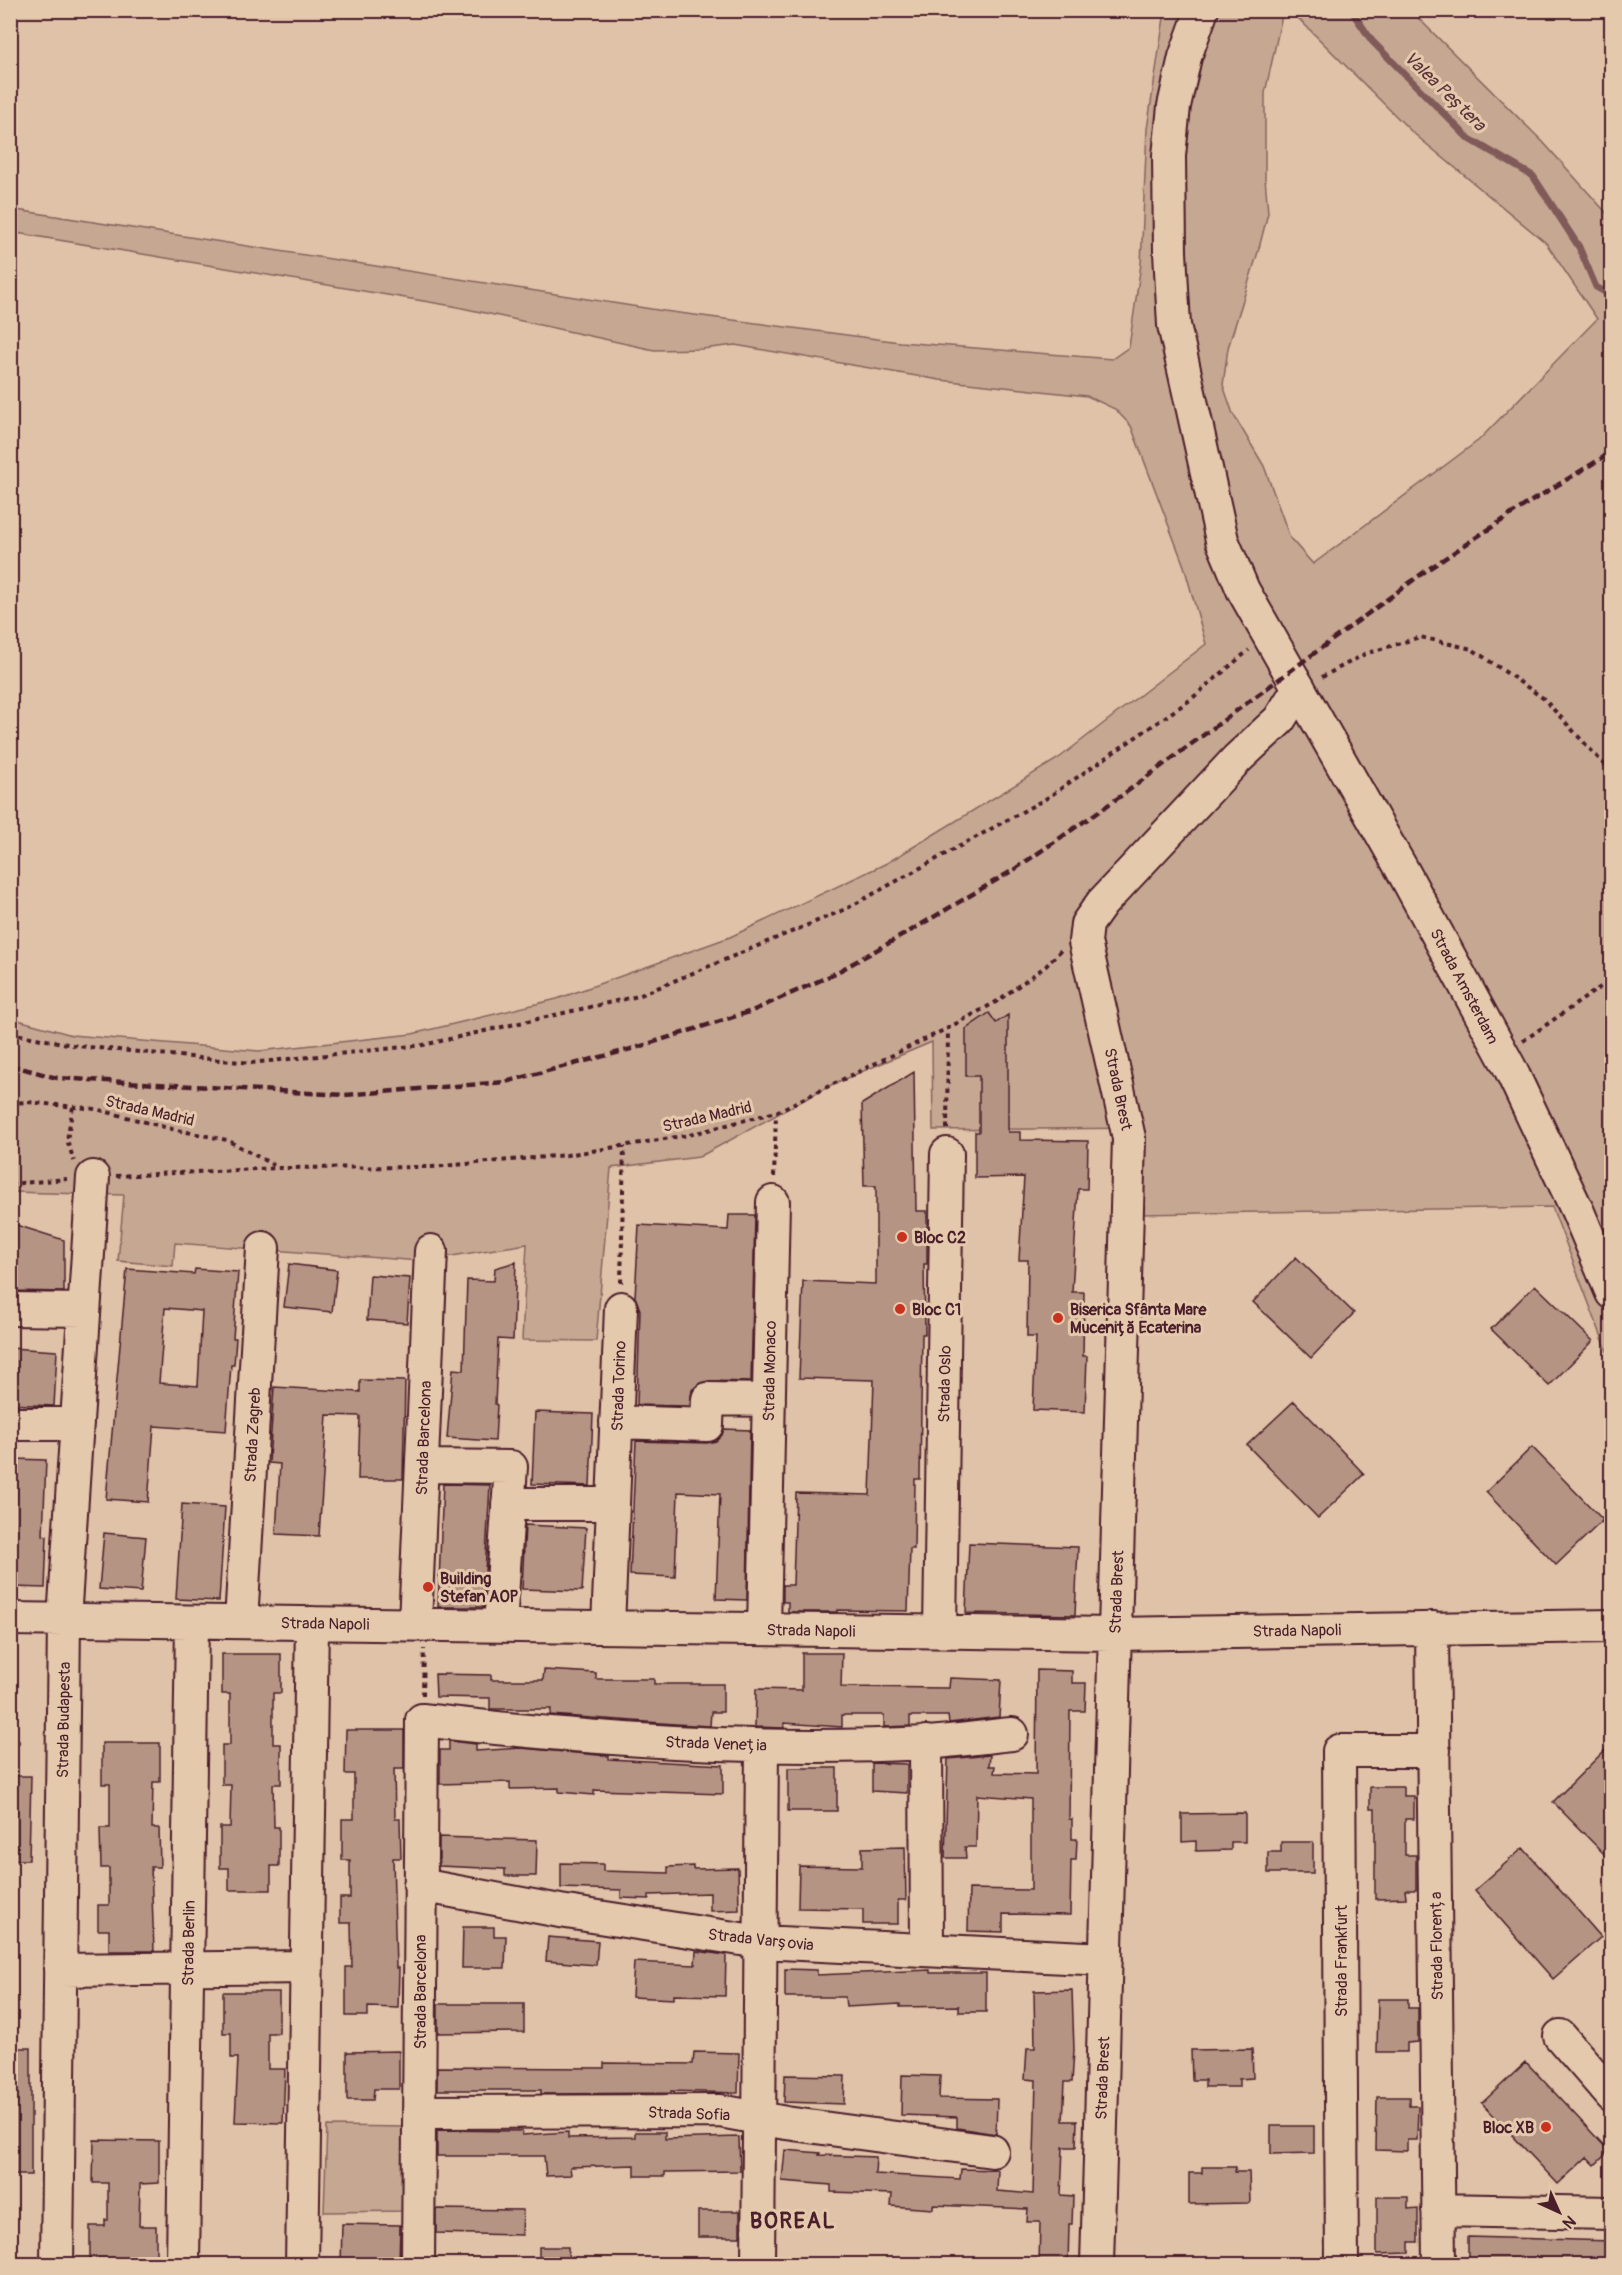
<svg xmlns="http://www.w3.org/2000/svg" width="1622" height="2275" font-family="Pangolin,sans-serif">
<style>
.green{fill:#c6a792;stroke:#88635e;stroke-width:1.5}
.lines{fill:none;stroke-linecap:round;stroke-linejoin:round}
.stream{stroke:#7f5a58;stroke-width:7}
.building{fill:#b59484;stroke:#4a1f2b;stroke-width:1.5;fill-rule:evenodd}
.minor-casing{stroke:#4a1f2b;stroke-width:36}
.path{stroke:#4a1f2b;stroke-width:4;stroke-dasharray:4.5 4.5;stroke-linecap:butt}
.minor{stroke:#e5c9ac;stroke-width:32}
.rail{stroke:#4a1f2b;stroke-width:4.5;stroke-dasharray:9 4.5;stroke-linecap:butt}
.poi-dot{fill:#c8321e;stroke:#e5c9ac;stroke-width:2}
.labels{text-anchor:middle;stroke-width:6;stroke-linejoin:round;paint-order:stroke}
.street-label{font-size:16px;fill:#4a1f2b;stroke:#e5c9ac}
.poi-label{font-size:16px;font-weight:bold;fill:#4a1f2b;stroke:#e5c9ac;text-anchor:start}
.water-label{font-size:18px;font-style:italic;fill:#5c333a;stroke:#e5c9ac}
.district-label{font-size:22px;font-weight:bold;letter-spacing:1.5px;fill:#4a1f2b;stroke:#e5c9ac}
</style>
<rect width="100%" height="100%" fill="#dfc2a7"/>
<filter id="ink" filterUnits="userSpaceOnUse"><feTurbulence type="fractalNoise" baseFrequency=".0167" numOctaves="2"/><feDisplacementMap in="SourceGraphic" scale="12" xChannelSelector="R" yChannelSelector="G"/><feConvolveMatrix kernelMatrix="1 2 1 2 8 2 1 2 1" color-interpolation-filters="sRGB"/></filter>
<g filter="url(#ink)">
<!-- green -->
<path class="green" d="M 1165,11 L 1283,11 L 1265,93 L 1265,178 L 1268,213 L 1258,252 L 1228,348 L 1223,385 L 1233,414 L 1264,466 L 1290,538 L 1313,564 L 1479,440 L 1597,319 L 1546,243 L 1412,132 L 1291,11 L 1411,11 L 1543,142 L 1611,218 L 1611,1361 L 1552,1207 L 1139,1214 L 1142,1128 L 933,1130 L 932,1042 L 835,1083 L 699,1157 L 611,1168 L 596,1341 L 522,1340 L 527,1244 L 421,1261 L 175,1243 L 173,1266 L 118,1261 L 124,1195 L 11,1192 L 11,1018 L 72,1035 L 259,1051 L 412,1034 L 557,999 L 730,937 L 887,863 L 1059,758 L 1206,644 L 1184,566 L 1131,426 L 1115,409 L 1087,396 L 940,380 L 735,345 L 702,349 L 654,350 L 453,306 L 11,232 L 10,209 L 664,311 L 900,342 L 1112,359 L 1129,347 L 1141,264 L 1147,129 Z
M 327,2126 L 409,2127 L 408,2211 L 324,2212 Z"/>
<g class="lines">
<!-- stream -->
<path class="stream" d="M 1351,10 L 1372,41 L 1468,138 L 1533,176 L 1579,247 L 1596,287 L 1612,296"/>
</g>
<!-- building -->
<path class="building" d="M 989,1013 L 996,1023 L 1008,1015 L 1008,1132 L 1020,1132 L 1020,1140 L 1088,1141 L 1087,1189 L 1078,1189 L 1072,1292 L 1084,1292 L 1083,1356 L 1087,1356 L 1085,1412 L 1033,1410 L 1036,1337 L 1027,1337 L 1028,1260 L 1019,1260 L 1024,1177 L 975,1178 L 975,1132 L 979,1132 L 979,1076 L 966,1076 L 966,1029 Z
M 914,1072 L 916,1211 L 927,1211 L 927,1264 L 924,1264 L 925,1334 L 922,1334 L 920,1479 L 915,1479 L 914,1549 L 910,1549 L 908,1611 L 837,1610 L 837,1612 L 788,1612 L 788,1602 L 783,1602 L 783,1585 L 793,1585 L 796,1493 L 870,1495 L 874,1380 L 799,1378 L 803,1281 L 876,1284 L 876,1186 L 864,1186 L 862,1104 Z
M 729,1215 L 755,1215 L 751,1382 L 708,1381 L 700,1383 L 692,1390 L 690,1406 L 637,1405 L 640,1310 L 635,1297 L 639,1225 L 728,1230 Z
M 10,1223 L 64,1240 L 64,1292 L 10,1291 Z
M 1296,1257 L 1354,1313 L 1311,1358 L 1253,1302 Z
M 516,1262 L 513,1340 L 498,1339 L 495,1404 L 497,1405 L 495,1441 L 447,1438 L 453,1369 L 464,1370 L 467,1280 L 494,1281 L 495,1268 Z
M 289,1264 L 337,1270 L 332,1312 L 284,1307 Z
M 127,1269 L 194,1274 L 195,1269 L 238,1272 L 233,1338 L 236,1338 L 234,1365 L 231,1365 L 226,1431 L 154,1426 L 148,1502 L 106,1499 ZM 165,1308 L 202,1311 L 198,1386 L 159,1383 Z
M 370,1275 L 410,1278 L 407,1323 L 367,1320 Z
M 1535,1285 L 1593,1341 L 1549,1386 L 1491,1329 Z
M 10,1348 L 57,1351 L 54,1406 L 10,1404 Z
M 360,1380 L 405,1381 L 403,1479 L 358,1479 L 360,1416 L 327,1415 L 319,1536 L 276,1534 L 280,1464 L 269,1463 L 274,1387 L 360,1392 Z
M 1294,1401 L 1364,1474 L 1318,1518 L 1247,1445 Z
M 535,1412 L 593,1414 L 590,1486 L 532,1484 Z
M 724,1429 L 750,1430 L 747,1600 L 716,1599 L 720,1494 L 678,1492 L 675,1577 L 630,1575 L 636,1441 L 707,1443 L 716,1441 L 722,1435 Z
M 1532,1447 L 1603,1520 L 1556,1565 L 1486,1492 Z
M 14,1459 L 46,1460 L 43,1535 L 47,1536 L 45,1588 L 13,1587 L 15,1522 L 11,1522 Z
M 443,1484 L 490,1485 L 483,1607 L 438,1607 Z
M 182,1504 L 225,1507 L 219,1601 L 176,1599 Z
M 525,1525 L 586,1528 L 582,1591 L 522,1589 Z
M 104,1533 L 146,1537 L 141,1592 L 99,1589 Z
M 969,1543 L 1078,1547 L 1075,1615 L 966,1613 Z
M 802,1653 L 842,1653 L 841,1687 L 949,1688 L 950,1678 L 1001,1680 L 999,1717 L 949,1723 L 948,1716 L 910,1716 L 910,1726 L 884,1727 L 884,1715 L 842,1715 L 842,1727 L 784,1723 L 784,1728 L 755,1727 L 756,1689 L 802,1690 Z
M 222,1654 L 281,1654 L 281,1693 L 273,1693 L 273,1744 L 281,1744 L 281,1784 L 273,1784 L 274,1827 L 279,1827 L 279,1866 L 271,1866 L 271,1890 L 229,1890 L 229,1868 L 220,1868 L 220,1827 L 230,1827 L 231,1785 L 222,1785 L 222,1745 L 230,1745 L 230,1694 L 222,1694 Z
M 544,1670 L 596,1673 L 596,1679 L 654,1679 L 654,1684 L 723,1684 L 723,1712 L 711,1712 L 710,1726 L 675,1724 L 550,1715 L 551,1709 L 490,1709 L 490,1698 L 436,1697 L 435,1674 L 491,1675 L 491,1680 L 543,1680 Z
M 1037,1670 L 1072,1671 L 1072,1683 L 1086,1683 L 1085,1711 L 1070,1711 L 1069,1819 L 1072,1819 L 1072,1839 L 1077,1839 L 1076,1860 L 1071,1860 L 1070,1915 L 1003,1914 L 1003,1932 L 968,1931 L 969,1889 L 1031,1890 L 1031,1799 L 977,1795 L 976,1847 L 965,1847 L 966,1858 L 945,1858 L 948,1759 L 990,1755 L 989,1766 L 995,1766 L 994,1773 L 1036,1774 Z
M 346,1730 L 404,1730 L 404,1769 L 394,1769 L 395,1819 L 400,1819 L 401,1858 L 393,1858 L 396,1968 L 399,1968 L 398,2008 L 368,2007 L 368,2016 L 346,2016 L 346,1967 L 352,1967 L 351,1923 L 340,1923 L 340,1898 L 350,1898 L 350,1860 L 342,1860 L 342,1819 L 354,1819 L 354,1774 L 345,1774 Z
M 449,1741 L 476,1744 L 476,1751 L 521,1748 L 609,1756 L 609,1759 L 723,1765 L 723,1794 L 594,1790 L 594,1795 L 559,1792 L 559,1788 L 510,1789 L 510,1782 L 440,1784 L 440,1750 L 449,1750 Z
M 102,1743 L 160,1743 L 160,1782 L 153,1782 L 152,1828 L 159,1828 L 160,1867 L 151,1867 L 154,1951 L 109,1951 L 109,1930 L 98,1930 L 98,1905 L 109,1905 L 109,1868 L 101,1868 L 100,1828 L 110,1828 L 110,1784 L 102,1784 Z
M 1611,1744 L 1611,1861 L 1553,1802 Z
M 872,1763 L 907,1764 L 907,1793 L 872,1791 Z
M 788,1768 L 837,1768 L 837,1811 L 788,1811 Z
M 10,1776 L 31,1776 L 29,1860 L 10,1860 Z
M 1370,1787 L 1404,1787 L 1404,1796 L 1414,1796 L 1414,1819 L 1405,1819 L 1405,1855 L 1416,1855 L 1416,1890 L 1405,1890 L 1406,1898 L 1375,1899 L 1375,1809 L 1370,1809 Z
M 1245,1813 L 1245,1842 L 1231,1842 L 1231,1850 L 1196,1851 L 1196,1841 L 1182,1842 L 1182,1814 Z
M 439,1837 L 537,1840 L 536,1876 L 505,1876 L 505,1869 L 439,1866 Z
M 1281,1842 L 1313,1842 L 1313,1873 L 1268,1873 L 1268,1852 L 1281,1852 Z
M 905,1847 L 906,1900 L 898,1900 L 898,1924 L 863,1924 L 863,1909 L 798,1908 L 799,1866 L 862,1867 L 862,1848 Z
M 1523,1848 L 1601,1937 L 1553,1979 L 1475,1890 Z
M 561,1863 L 603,1864 L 603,1871 L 668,1873 L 668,1867 L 693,1866 L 693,1869 L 738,1868 L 739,1910 L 710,1911 L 710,1893 L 649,1895 L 649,1899 L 621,1898 L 621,1890 L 561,1888 Z
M 463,1927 L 494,1927 L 494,1936 L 506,1936 L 505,1968 L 462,1968 Z
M 548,1937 L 598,1941 L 596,1965 L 546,1961 Z
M 696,1951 L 726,1955 L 725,1996 L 674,1995 L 674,1999 L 632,1997 L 634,1962 L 695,1965 Z
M 785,1969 L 817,1970 L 817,1975 L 930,1970 L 930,1973 L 986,1973 L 986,2012 L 959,2012 L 959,2006 L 900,2007 L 900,2004 L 846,2007 L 845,1997 L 785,1997 Z
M 1072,1990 L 1074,2050 L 1072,2082 L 1065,2082 L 1063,2121 L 1077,2121 L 1076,2147 L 1063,2147 L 1061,2195 L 1073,2196 L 1072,2224 L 1069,2224 L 1068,2265 L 1039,2265 L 1040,2222 L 1027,2222 L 1028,2209 L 933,2205 L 933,2209 L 891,2206 L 892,2194 L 831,2192 L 831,2185 L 782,2181 L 785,2150 L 820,2153 L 819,2155 L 876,2157 L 875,2174 L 960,2179 L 961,2169 L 998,2170 L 997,2191 L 1033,2194 L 1036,2080 L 1025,2079 L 1027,2048 L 1035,2048 L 1034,1991 Z
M 223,1992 L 279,1992 L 279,2033 L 268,2033 L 268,2069 L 285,2069 L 283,2123 L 235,2122 L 238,2058 L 231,2058 L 231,2033 L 223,2033 Z
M 1378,1999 L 1408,1999 L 1408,2008 L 1418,2008 L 1418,2042 L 1407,2043 L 1407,2052 L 1377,2052 Z
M 438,2004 L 524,2004 L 524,2032 L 438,2033 Z
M 10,2048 L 31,2048 L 31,2175 L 10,2175 Z
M 1252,2049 L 1253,2078 L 1239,2079 L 1239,2087 L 1205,2087 L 1205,2080 L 1192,2080 L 1191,2050 Z
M 399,2051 L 399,2089 L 374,2089 L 373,2100 L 347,2100 L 347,2052 Z
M 694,2052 L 739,2053 L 738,2093 L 671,2091 L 671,2093 L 541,2094 L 541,2090 L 437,2090 L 437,2067 L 604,2068 L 604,2063 L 693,2064 Z
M 1526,2062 L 1609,2151 L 1595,2165 L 1587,2157 L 1558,2184 L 1482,2103 Z
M 785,2075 L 845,2076 L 844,2104 L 784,2102 Z
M 902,2075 L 940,2076 L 939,2098 L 997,2099 L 996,2134 L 957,2128 L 957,2117 L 901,2115 Z
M 1377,2097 L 1409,2097 L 1409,2106 L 1418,2106 L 1417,2140 L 1407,2140 L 1407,2151 L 1376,2150 Z
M 1271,2126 L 1314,2126 L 1314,2153 L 1271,2154 Z
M 437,2130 L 522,2131 L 522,2135 L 568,2132 L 568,2138 L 635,2137 L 635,2132 L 665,2132 L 665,2139 L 739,2137 L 740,2171 L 665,2172 L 665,2176 L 635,2176 L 635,2165 L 570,2167 L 571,2175 L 546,2176 L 544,2156 L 437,2156 Z
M 94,2140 L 159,2141 L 159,2183 L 140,2184 L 139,2226 L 156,2226 L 156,2265 L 90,2265 L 90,2226 L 105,2226 L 105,2220 L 108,2220 L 108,2183 L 93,2183 Z
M 1202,2167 L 1236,2167 L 1235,2172 L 1249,2172 L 1250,2203 L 1189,2204 L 1189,2173 L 1202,2173 Z
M 1377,2197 L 1408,2197 L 1408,2209 L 1418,2208 L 1418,2242 L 1409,2242 L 1409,2253 L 1377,2254 Z
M 436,2209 L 523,2210 L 522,2235 L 436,2233 Z
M 698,2211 L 740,2211 L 740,2237 L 698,2237 Z
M 342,2224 L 400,2225 L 399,2264 L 341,2265 Z
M 1468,2237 L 1611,2241 L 1611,2265 L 1468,2265 Z
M 539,2247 L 568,2247 L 569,2265 L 539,2265 Z"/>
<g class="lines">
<defs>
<path id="minor" d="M 1202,10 L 1185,57 L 1174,106 L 1169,156 L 1170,252 L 1174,325 L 1222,540 L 1243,590 L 1404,873 L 1510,1068 L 1578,1212 L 1612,1293
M 10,1309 L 84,1310
M 616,1422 L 707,1425 L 708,1399 L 769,1400
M 10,1424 L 77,1424
M 422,1466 L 511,1467 L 500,1625
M 508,1504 L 613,1504
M 10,1619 L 1114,1634 L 1612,1626
M 241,1622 L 263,1248
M 415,1624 L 431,1251
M 608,1627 L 621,1308
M 1432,1628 L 1439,2264
M 764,1629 L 773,1202
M 940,1631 L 947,1154
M 926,1742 L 927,1950
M 420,1885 L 560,1911 L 760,1942 L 1106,1959
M 60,1970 L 306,1967
M 1560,2036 L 1612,2096
M 419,2112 L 720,2111 L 786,2123 L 992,2151
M 1438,2210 L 1612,2213
M 57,2264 L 64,1620 L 93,1177
M 183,2264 L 192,1622
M 302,2264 L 312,1623
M 418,2264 L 422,1720 C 589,1739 758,1752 926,1743 C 954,1741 983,1737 1012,1734
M 758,2264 L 762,1746
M 1097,2264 L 1129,1138 L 1085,942 L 1087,924 L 1102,903 L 1237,759 L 1279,720 L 1299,688
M 1342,2264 L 1339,1751 L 1434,1751"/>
</defs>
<!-- minor casing -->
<use href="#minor" class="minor-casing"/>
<!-- path -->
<path class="path" d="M 1322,677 L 1365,654 L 1420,637 L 1472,649 L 1543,698 L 1612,773
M 10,1033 L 78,1046 L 251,1063 L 423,1045 L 638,996 L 846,909 L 1047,798 L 1190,700 L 1249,650
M 1523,1041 L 1612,979
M 10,1103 L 27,1102 L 96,1109 L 172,1129 L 227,1140 L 277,1167
M 73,1107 L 67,1140 L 74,1161
M 947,1129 L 948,1028
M 116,1176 L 277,1168 L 432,1167 L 567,1155 L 689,1135 L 776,1112 L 948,1028 L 996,1002 L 1046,966 L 1061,950
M 774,1177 L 776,1113
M 10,1184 L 67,1179
M 621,1283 L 624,1146
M 423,1695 L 424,1649
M 10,1742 L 20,1742"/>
<!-- minor -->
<use href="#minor" class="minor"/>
<!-- rail -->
<path class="rail" d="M 10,1065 L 57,1078 L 344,1095 L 505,1082 L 635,1048 L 752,1011 L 832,975 L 905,934 L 1015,869 L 1121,796 L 1427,570 L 1533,500 L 1612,452"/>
</g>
</g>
<!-- markers -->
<g class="poi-dot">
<circle cx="902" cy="1237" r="6"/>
<circle cx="900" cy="1309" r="6"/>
<circle cx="1058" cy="1318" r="6"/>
<circle cx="428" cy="1587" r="6"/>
<circle cx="1546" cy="2127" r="6"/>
</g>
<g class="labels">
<!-- street labels -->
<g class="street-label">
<text transform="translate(1465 986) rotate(62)" y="6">Strada Amsterdam</text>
<text transform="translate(1119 1089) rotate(78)" y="6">Strada Brest</text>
<text transform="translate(150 1110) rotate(13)" y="6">Strada Madrid</text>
<text transform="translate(707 1116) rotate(-13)" y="6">Strada Madrid</text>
<text transform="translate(769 1371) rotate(-89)" y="6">Strada Monaco</text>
<text transform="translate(944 1384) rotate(-89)" y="6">Strada Oslo</text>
<text transform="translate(618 1386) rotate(-88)" y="6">Strada Torino</text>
<text transform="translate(252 1435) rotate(-87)" y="6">Strada Zagreb</text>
<text transform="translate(423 1438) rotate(-88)" y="6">Strada Barcelona</text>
<text transform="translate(1116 1592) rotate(-88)" y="6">Strada Brest</text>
<text transform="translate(325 1623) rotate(1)" y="6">Strada Napoli</text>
<text transform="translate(811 1630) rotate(1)" y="6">Strada Napoli</text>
<text transform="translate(1297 1630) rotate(-1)" y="6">Strada Napoli</text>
<text transform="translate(63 1720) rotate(-89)" y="6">Strada Budapesta</text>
<text transform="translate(716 1743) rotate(2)" y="6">Strada Veneția</text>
<text transform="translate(761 1939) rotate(6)" y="6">Strada Varșovia</text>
<text transform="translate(188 1943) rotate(-89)" y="6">Strada Berlin</text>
<text transform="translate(1436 1946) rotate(-91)" y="6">Strada Florența</text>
<text transform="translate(1341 1961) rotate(-90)" y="6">Strada Frankfurt</text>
<text transform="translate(420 1992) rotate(-90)" y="6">Strada Barcelona</text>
<text transform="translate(1102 2078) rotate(-88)" y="6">Strada Brest</text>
<text transform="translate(689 2113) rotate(2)" y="6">Strada Sofia</text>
</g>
<!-- poi labels -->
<g class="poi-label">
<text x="914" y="1243">Bloc C2</text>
<text x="912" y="1315">Bloc C1</text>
<text x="1070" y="1315">Biserica Sfânta Mare<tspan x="1070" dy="18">Muceniță Ecaterina</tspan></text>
<text x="440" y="1584">Building<tspan x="440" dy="18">Stefan AOP</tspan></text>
<text x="1534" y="2133" text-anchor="end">Bloc XB</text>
</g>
<!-- water labels -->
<g class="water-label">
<text transform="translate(1445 91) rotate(44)" y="6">Valea Peștera</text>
</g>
<!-- district labels -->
<g class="district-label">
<text x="793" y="2228">BOREAL</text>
</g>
</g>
<!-- margin -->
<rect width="1622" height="2275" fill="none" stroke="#e5c9ac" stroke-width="36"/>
<rect x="18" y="18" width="1586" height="2239" fill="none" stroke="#4a1f2b" stroke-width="2" filter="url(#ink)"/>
<!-- north arrow -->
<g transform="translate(1559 2212) rotate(135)" stroke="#e5c9ac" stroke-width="4.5" paint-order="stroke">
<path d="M0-4.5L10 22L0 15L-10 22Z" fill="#4a1f2b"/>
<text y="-9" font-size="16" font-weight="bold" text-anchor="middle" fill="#4a1f2b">N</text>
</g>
</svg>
